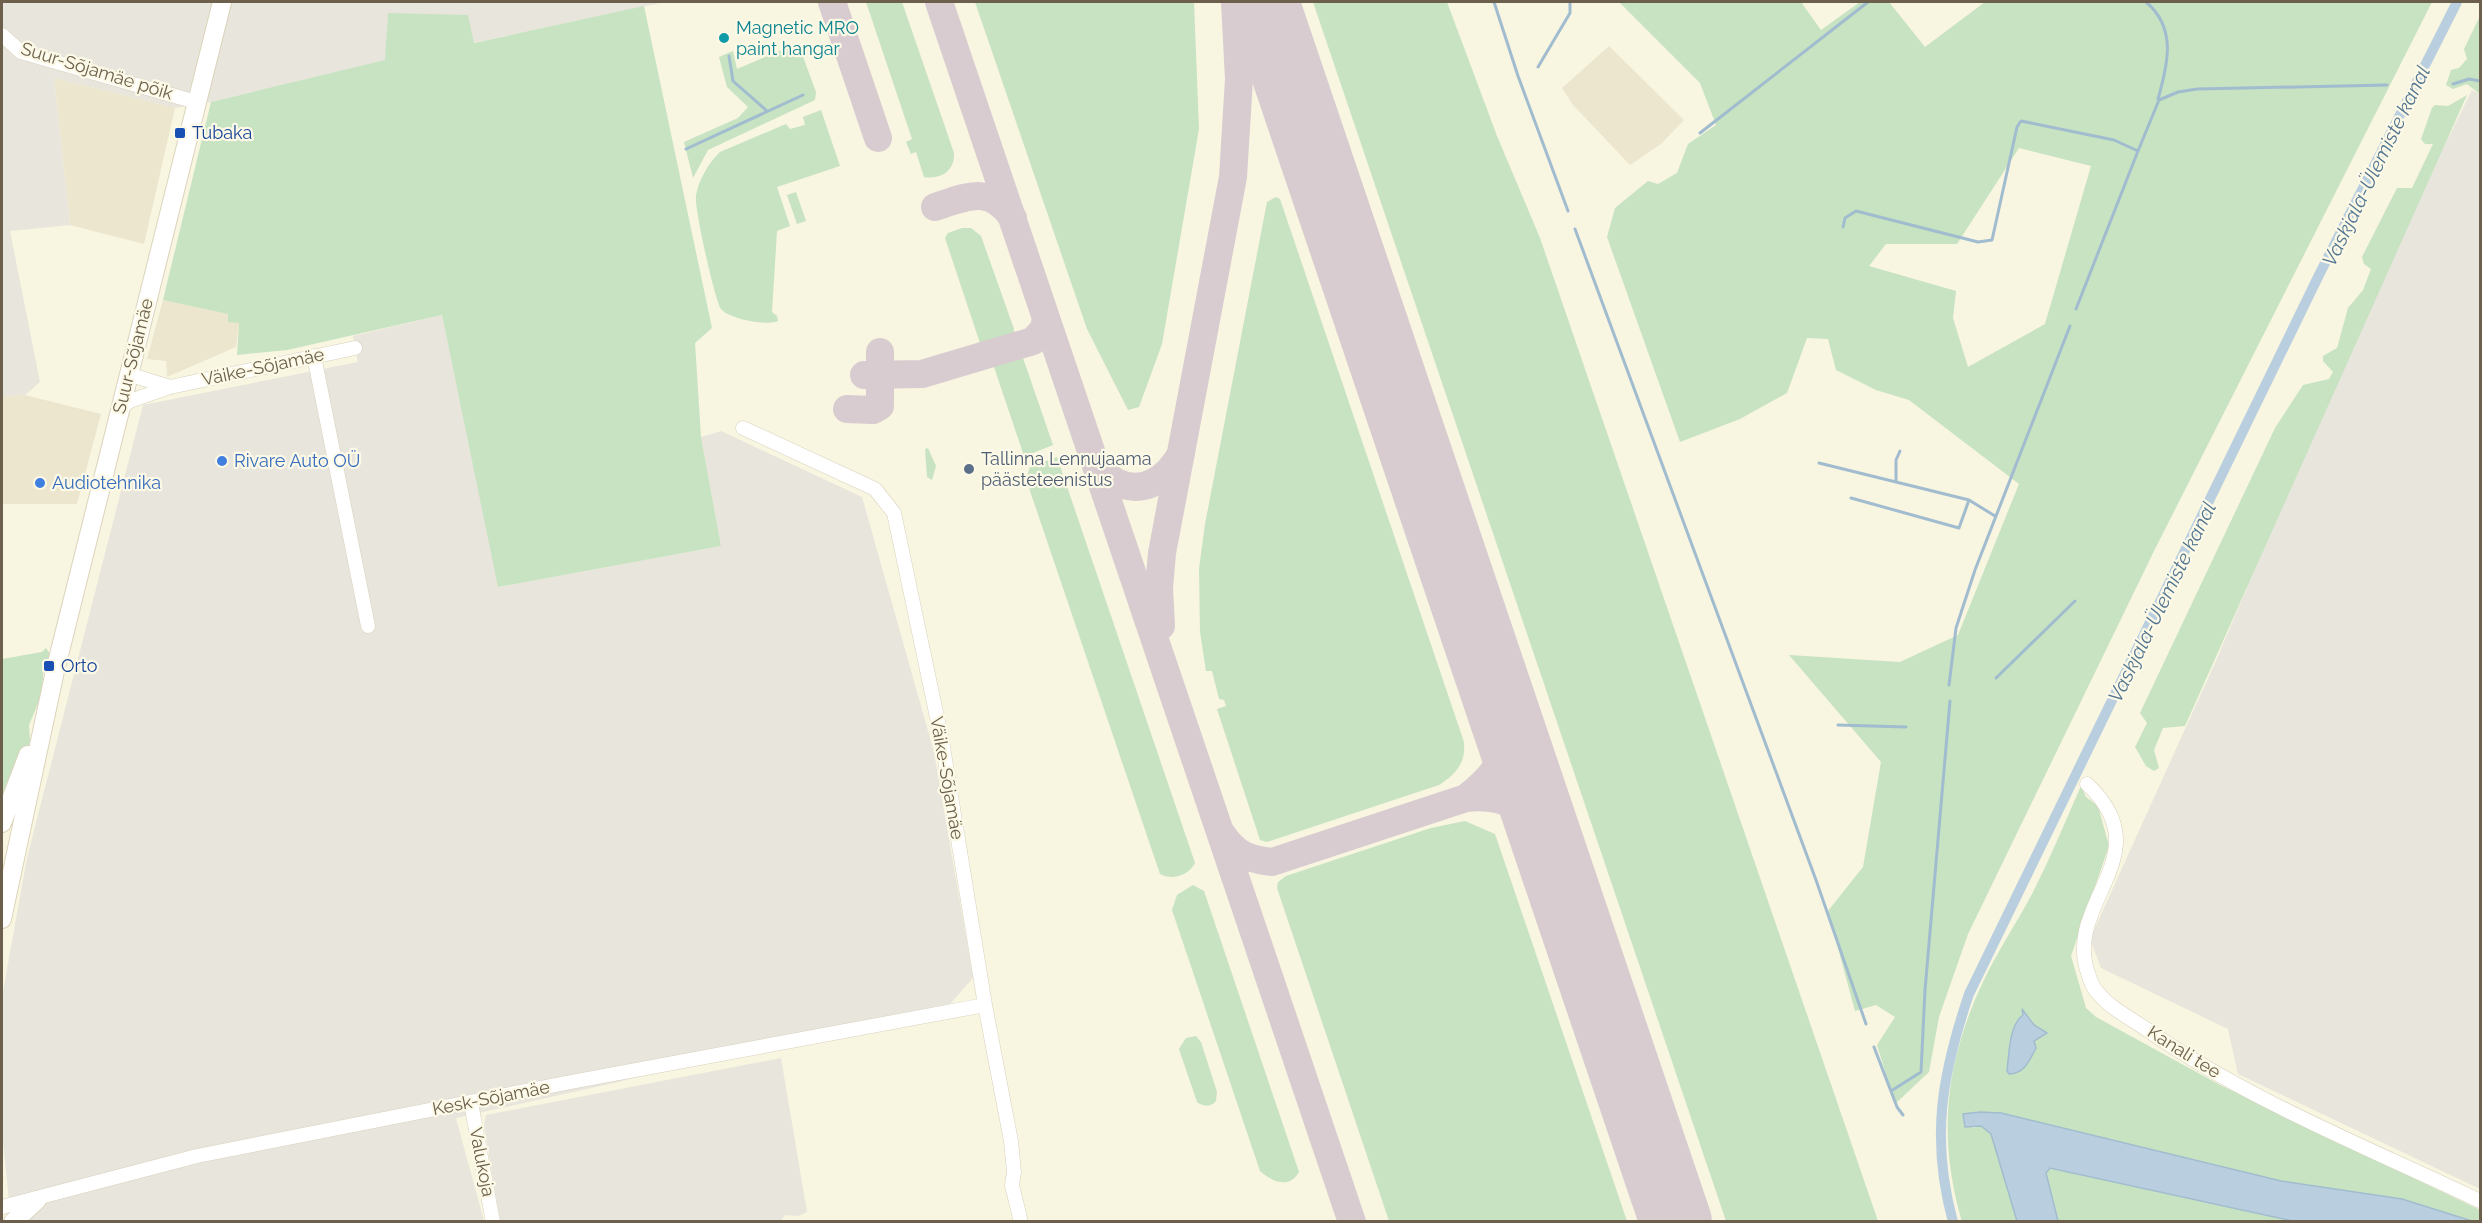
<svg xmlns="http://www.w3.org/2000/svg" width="2482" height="1223" font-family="Raleway,sans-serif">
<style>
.residential{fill:#ece6cf}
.industrial{fill:#e8e5dc}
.green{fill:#c7e3c2;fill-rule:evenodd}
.water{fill:#b9cfdf;stroke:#a1bccf;stroke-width:1.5}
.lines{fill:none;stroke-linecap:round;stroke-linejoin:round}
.stream{stroke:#a1bccf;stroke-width:3}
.canal{stroke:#b9cfdf;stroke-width:10}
.taxiway{stroke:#d8ccd0;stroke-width:28}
.runway{stroke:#d8ccd0;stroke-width:72}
.street-casing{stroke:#d8d1bd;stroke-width:15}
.secondary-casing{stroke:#dcd3bb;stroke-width:20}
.street{stroke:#fff;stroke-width:14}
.secondary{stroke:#fff;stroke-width:18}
.culture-dot{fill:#0f9aa8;stroke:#fcf9e7;stroke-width:2}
.transit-dot{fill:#1a4fb4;stroke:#fcf9e7;stroke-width:2}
.shop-dot{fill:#3f7fe0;stroke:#fcf9e7;stroke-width:2}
.service-dot{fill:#5c6f8a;stroke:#fcf9e7;stroke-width:2}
.labels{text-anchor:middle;stroke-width:4.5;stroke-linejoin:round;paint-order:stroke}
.culture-label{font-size:18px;fill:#0d838f;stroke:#fcf9e7;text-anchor:start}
.street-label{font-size:18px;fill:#6c604c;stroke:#fcf9e7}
.transit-label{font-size:18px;fill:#164399;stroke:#fcf9e7;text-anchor:start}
.service-label{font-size:18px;fill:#4e5e75;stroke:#fcf9e7;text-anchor:start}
.shop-label{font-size:18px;fill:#366cbe;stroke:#fcf9e7;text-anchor:start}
.water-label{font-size:20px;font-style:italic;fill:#537690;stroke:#fcf9e7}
</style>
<rect width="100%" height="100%" fill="#f8f5e1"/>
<!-- residential -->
<path class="residential" d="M 1609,46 L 1684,120 L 1661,144 L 1630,165 L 1573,105 L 1562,88 Z
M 54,78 L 175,108 L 144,244 L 70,225 Z
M 163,300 L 229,314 L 239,323 L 236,347 L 167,377 L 166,361 L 147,359 Z
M 25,395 L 101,414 L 77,504 L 2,504 L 2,396 Z"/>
<!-- industrial -->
<path class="industrial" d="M 2,2 L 665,2 L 473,43 L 388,13 L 386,60 L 211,102 L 175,108 L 54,78 L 70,225 L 10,231 L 40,382 L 25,395 L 2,396 Z
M 2472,90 L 2480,94 L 2480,1189 L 2238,1074 L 2228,1029 L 2101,968 L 2090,939 L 2215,663 L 2381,274 Z
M 442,315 L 499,587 L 721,546 L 701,437 L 721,431 L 862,497 L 934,752 L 973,978 L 949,1005 L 809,1033 L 618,1082 L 456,1118 L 484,1221 L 11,1222 L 2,1130 L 2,997 L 27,858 L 143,405 L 358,362 L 353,336 Z
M 781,1058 L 807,1212 L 798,1216 L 785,1215 L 780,1222 L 500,1221 L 484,1125 L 486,1115 Z"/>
<!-- green -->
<path class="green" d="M 866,2 L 902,2 L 954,153 C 955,170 942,180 924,177 L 916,152 L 911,154 L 906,142 L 912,139 Z
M 975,2 L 1194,2 L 1199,129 L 1162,344 L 1139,407 L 1128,410 L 1087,329 Z
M 1313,2 L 1447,2 L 1497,136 L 1540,238 L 1878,1221 L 1726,1221 Z
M 1619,2 L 1801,2 L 1821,30 L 1860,2 L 1889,2 L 1925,47 L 1985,2 L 2432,2 L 2154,551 L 1968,934 L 1939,1017 L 1929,1072 L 1895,1104 L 1877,1045 L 1895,1017 L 1876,1005 L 1855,1011 L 1828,911 L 1863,867 L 1881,762 L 1789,655 L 1900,662 L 1958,635 L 2019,484 L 1909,400 L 1876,390 L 1836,370 L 1828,339 L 1807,338 L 1787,393 L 1740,419 L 1680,442 L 1607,237 L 1615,208 L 1648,181 L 1658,184 L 1677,173 L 1688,144 L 1716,125 L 1700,83 ZM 2019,148 L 2091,166 L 2045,324 L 1968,367 L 1953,318 L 1956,291 L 1869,266 L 1886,244 L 1957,244 Z
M 644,6 L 712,328 L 695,343 L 701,437 L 721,546 L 498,587 L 442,315 L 287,350 L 237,355 L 239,323 L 228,322 L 228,314 L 163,300 L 211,102 L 385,60 L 388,13 L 468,15 L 474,43 Z
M 2480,16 L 2480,94 L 2467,84 L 2453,89 L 2446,85 L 2451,70 L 2459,68 L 2467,59 L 2464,49 Z
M 798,43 L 816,92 L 815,100 L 708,150 L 693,178 L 684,142 L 738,118 L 748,107 L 727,87 L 719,57 L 733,51 L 737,69 Z
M 2467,95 L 2185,726 L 2163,728 L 2154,750 L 2159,768 L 2154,771 L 2146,766 L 2135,747 L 2147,723 L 2140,713 L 2275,428 L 2303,385 L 2329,379 L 2333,372 L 2323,361 L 2323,356 L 2337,348 L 2348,308 L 2363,290 L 2371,269 L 2364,264 L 2362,257 L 2397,188 L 2412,188 L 2433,144 L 2425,144 L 2421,139 L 2432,108 L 2435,105 L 2448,106 Z
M 821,110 L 840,166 L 777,187 L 790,226 L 777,231 L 772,312 L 777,316 L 778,321 C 767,326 729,319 721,309 C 715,301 694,207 696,196 C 698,181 709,162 720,152 L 786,124 L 790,129 L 805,125 L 803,117 Z
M 796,192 L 806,221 L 797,224 L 787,195 Z
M 1276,197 L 1280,199 L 1464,742 C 1466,763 1456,774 1439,785 L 1267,842 L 1260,840 L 1217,709 L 1226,706 L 1224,700 L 1219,699 L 1212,671 L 1206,671 L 1200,632 L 1199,569 L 1205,524 L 1267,202 Z
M 962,228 L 971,228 L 981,236 L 1014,329 L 1013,337 L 981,346 L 945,238 L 948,233 Z
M 1018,354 L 1022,355 L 1053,445 L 1028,455 L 1024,456 L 992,361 Z
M 928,448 L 936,466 L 932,480 L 927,477 L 925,449 Z
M 1057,457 L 1195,863 C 1189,875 1172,881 1160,874 L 1026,479 L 1030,467 Z
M 46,648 L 50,654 L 44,667 L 42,688 L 44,689 L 29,725 L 30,740 L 28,748 L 2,803 L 2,659 L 42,652 Z
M 2081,786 L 2086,797 L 2098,806 L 2109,846 L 2071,956 L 2086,1008 L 2096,1017 L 2220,1085 L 2480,1210 L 2480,1221 L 2472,1221 L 2402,1199 L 2281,1181 L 2001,1113 L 1980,1112 L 1972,1128 L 1981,1126 L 1991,1133 L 2017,1221 L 1962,1222 C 1937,1136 1945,1063 1983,982 C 1997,952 2016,924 2032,894 C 2050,859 2065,822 2081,786 Z
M 1465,821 L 1495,834 L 1627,1221 L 1389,1221 L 1277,888 L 1278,882 L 1286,876 L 1431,828 Z
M 1193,885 L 1204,891 L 1299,1172 C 1289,1190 1271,1181 1260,1171 L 1172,910 L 1177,895 Z
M 1196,1036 L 1201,1042 L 1217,1092 L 1216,1101 C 1210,1108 1202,1106 1197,1102 L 1179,1049 L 1186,1038 Z
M 2050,1168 L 2059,1170 L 2293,1221 L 2058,1221 L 2046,1173 Z"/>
<!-- water -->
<path class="water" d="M 2022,1009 L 2034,1025 L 2047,1033 L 2034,1041 L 2036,1048 C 2029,1061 2025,1073 2009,1074 L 2007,1071 C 2009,1055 2009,1025 2023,1015 Z
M 1980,1112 L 2001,1113 L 2281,1181 L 2402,1199 L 2472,1221 L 2293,1221 L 2050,1168 L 2046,1173 L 2058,1221 L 2017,1221 L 1991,1134 L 1981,1126 L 1965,1127 L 1963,1114 Z"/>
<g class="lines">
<!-- stream -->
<path class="stream" d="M 1494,2 L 1518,76 L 1568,211
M 2146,2 C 2177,28 2168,64 2158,99
M 729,56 L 733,81 L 767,111
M 1538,67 L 1570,13 L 1570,2
M 2453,84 L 2469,79 L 2480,81
M 1700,133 L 1868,2
M 686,149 L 803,95
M 1843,227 L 1845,218 L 1856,211 L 1978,242 L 1992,240 L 2017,127 L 2021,121 L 2114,140 L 2138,151 L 2159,100 L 2178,92 L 2197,89 L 2387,85
M 1575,229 L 1816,880 L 1866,1024
M 2076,309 L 2138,151
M 1819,463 L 1969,500 L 1995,516
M 1896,481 L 1896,460 L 1900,451
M 1851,498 L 1959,528 L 1969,500
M 1996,678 L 2075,601
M 1949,685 L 1956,628 L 1975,570 L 2070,326
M 1838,725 L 1906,727
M 1874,1047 L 1897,1107 L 1903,1115
M 1891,1091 L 1921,1072 L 1925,990 L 1950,701"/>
<!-- canal -->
<path class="canal" d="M 1953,1222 C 1930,1138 1942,1074 1969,994 L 2318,277 L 2457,2"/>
<!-- taxiway -->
<path class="taxiway" d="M 832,2 L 878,138
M 939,2 L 1352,1222
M 935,207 C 968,196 990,185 1013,218
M 864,375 L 922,374 L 1033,341 L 1044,329 L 1046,318
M 847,409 L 873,410 L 880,406 L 880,352
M 1096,464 C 1102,470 1109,479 1118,483 C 1146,495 1168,477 1181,454
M 1161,626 L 1159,588 L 1162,553 L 1233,177 L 1239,79 L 1235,2
M 1466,798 C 1494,776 1510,757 1506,721
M 1222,834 C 1236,855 1248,859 1272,862 L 1466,798 C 1506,794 1526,808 1547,840"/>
<!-- runway -->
<path class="runway" d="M 1263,2 L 1676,1222"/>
<defs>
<path id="street" d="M 2,35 L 21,52 L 196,102
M 314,356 L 368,626
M 128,374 L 170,387
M 120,408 L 130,401 L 170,387 L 355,348
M 743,428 L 875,489 L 894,513 L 942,741 L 985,1005 L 1011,1141 L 1014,1172 L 1012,1185 L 1020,1218
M 2087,784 C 2163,855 2063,902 2088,973 C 2090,980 2093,988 2098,993 C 2111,1009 2132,1019 2149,1031 C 2248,1100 2371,1149 2480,1201
M 471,1103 L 493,1222
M 2,1207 L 197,1156 L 571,1082 L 985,1005"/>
<path id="secondary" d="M 2,823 L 28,755
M 2,919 L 55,671 L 222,2
M 13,1222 L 37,1200"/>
</defs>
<!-- street casing -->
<use href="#street" class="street-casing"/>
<!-- secondary casing -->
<use href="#secondary" class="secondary-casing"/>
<!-- street -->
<use href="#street" class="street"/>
<!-- secondary -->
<use href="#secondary" class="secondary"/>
</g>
<!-- markers -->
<circle class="culture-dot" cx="724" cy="38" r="6"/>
<g class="transit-dot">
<rect x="174" y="127" width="12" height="12" rx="3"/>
<rect x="43" y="660" width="12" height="12" rx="3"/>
</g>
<g class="shop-dot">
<circle cx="222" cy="461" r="6"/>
<circle cx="40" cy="483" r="6"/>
</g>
<circle class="service-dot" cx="969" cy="469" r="6"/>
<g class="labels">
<!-- culture labels -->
<g class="culture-label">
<text x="736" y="34">Magnetic MRO<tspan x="736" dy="21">paint hangar</tspan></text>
</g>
<!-- street labels -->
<g class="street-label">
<text transform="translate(97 71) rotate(17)" y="6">Suur-Sõjamäe põik</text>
<text transform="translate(133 356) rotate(-76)" y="6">Suur-Sõjamäe</text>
<text transform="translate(263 367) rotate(-12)" y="6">Väike-Sõjamäe</text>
<text transform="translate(947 778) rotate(80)" y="6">Väike-Sõjamäe</text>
<text transform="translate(2184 1052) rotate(32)" y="6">Kanali tee</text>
<text transform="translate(491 1098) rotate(-11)" y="6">Kesk-Sõjamäe</text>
<text transform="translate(482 1162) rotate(79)" y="6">Valukoja</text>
</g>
<!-- transit labels -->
<g class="transit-label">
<text x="192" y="139">Tubaka</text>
<text x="61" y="672">Orto</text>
</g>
<!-- service labels -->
<g class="service-label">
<text x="981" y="465">Tallinna Lennujaama<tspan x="981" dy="21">päästeteenistus</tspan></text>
</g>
<!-- shop labels -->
<g class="shop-label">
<text x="234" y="467">Rivare Auto OÜ</text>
<text x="52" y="489">Audiotehnika</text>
</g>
<!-- water labels -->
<g class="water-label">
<text transform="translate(2376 166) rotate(-64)" y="7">Vaskjala-Ülemiste kanal</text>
<text transform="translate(2162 602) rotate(-64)" y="7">Vaskjala-Ülemiste kanal</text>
</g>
</g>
<!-- border -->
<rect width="2482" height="1223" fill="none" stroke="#6c604c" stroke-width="6"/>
</svg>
